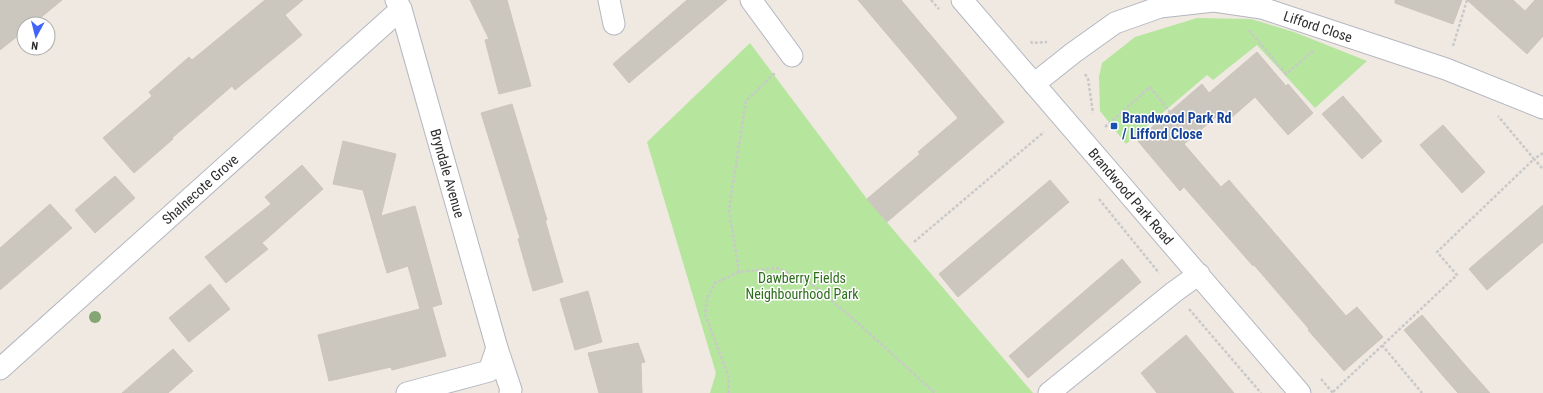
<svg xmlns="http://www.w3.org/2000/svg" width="1543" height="393" font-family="'Roboto Condensed',sans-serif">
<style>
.green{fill:#b6e59e}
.building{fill:#cbc7bf;stroke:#cbc5ba}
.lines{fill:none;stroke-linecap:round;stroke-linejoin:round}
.street-casing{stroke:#b4b7c1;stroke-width:23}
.path{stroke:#c9c9c9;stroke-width:2.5;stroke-dasharray:3 2;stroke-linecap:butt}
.street{stroke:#fff;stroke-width:21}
.tree{fill:#84a574}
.transit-dot{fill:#1a4fb4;stroke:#fff;stroke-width:1.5}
.labels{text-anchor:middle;stroke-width:3;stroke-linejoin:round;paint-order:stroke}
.street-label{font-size:14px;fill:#2e2e2e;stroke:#fff}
.transit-label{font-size:14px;font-weight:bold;fill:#164399;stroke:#fff;text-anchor:start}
.park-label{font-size:14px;fill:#2c6e1b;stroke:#fff}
</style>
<rect width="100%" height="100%" fill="#efe9e1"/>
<!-- green -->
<path class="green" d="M 1197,18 L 1251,19 L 1294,32 L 1367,61 L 1315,108 L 1257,45 L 1213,80 L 1207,75 L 1126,144 L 1100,111 L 1099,77 L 1102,63 L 1135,37 Z
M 750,43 L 867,199 L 1033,393 L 710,393 L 716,373 L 647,142 Z"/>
<!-- building -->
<path class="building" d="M 0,0 L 62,0 L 33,24 L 24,24 L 24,31 L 0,50 Z
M 265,0 L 303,0 L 285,15 L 302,35 L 235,90 L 232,86 L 172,138 L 173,139 L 134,173 L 103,138 L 152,96 L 149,92 L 189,57 L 192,60 Z
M 470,0 L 507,0 L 531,86 L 499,94 L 485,40 L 489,39 Z
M 687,0 L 727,0 L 629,83 L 613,64 Z
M 858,0 L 901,0 L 1004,122 L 887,222 L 867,199 L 920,154 L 918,152 L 958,118 Z
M 1395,0 L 1462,0 L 1453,24 L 1395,3 Z
M 1467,0 L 1513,0 L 1525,11 L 1535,0 L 1543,0 L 1543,36 L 1527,54 Z
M 1257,52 L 1286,86 L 1288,84 L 1313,113 L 1288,135 L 1255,97 L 1231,118 L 1224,110 L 1184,144 L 1221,187 L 1229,180 L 1346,316 L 1357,307 L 1383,337 L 1344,371 L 1308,330 L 1309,329 L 1254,265 L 1253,266 L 1184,187 L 1180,191 L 1137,140 L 1202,84 L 1209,93 Z
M 1343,96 L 1382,141 L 1362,159 L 1322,114 Z
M 512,104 L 547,220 L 545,220 L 563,282 L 533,291 L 518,239 L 520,238 L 481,113 Z
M 1443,125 L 1485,172 L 1462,193 L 1420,145 Z
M 343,141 L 396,154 L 381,216 L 415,206 L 442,304 L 432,307 L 446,356 L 392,370 L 391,367 L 329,381 L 318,335 L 420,309 L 408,266 L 387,273 L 363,190 L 333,184 Z
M 302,165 L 323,189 L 262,243 L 268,249 L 226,283 L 205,257 L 271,204 L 265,197 Z
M 115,176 L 135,198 L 95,233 L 75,210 Z
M 1050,180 L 1069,202 L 958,297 L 939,274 Z
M 50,204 L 72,228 L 0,290 L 0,248 Z
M 1543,205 L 1543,242 L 1487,290 L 1469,269 Z
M 1122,259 L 1141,282 L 1028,378 L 1009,356 Z
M 210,284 L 230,309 L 189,342 L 169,318 Z
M 588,291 L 602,342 L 575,350 L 560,299 Z
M 1422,315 L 1465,365 L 1490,393 L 1458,393 L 1444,377 L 1404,330 Z
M 1186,335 L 1234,393 L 1157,393 L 1141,373 Z
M 638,343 L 645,362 L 641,363 L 642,393 L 599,393 L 588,353 Z
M 173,349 L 193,371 L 168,393 L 122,393 Z"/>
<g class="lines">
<defs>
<g id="street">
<path id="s1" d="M 396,0 L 401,9 L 497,348 L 511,390 L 510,393"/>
<path d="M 609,0 L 614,24"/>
<path d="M 751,0 L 792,56"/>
<path id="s2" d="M 962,0 L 1300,393"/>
<path id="s3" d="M 1034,84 L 1073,53 L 1115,23 L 1160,7 L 1214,1 L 1262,8 L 1446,69 L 1543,108"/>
<path id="s4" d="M 0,369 L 401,9"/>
<path d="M 407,393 L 489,371 L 497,348"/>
<path d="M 1049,393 L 1174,292 L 1199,274"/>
</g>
</defs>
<!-- street casing -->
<use href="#street" class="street-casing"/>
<!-- path -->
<path class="path" d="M 931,0 L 939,9
M 1249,30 L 1286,74 L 1313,51
M 1031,41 L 1032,43 L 1047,42
M 1453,46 L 1467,0
M 1085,74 L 1088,79 L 1093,113
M 1105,127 L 1150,87 L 1173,116
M 1543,153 L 1534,159 L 1543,169
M 1099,199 L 1159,273
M 914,242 L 1044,132
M 739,272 L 729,209 L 746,101 L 775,73
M 1189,309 L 1261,393
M 1382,345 L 1422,393
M 1321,379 L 1333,393
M 1333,392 L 1457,275 L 1437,252 L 1534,159 L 1498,116
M 729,393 L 728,375 L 705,314 L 707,298 L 715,283 L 739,272 L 777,268 L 811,283 L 850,316 L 935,393"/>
<!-- street -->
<use href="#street" class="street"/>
</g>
<!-- trees -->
<circle class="tree" cx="95" cy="317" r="6"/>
<!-- markers -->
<rect class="transit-dot" x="1110" y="122" width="8" height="8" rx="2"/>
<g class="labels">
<!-- street labels -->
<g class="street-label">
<text dy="5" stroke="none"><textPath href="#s3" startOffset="311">Lifford Close</textPath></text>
<text dy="5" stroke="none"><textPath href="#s1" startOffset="181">Bryndale Avenue</textPath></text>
<text dy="5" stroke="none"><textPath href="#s4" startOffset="269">Shalnecote Grove</textPath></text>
<text dy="5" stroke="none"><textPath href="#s2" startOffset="259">Brandwood Park Road</textPath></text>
</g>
<!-- transit labels -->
<g class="transit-label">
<text x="1122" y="123">Brandwood Park Rd<tspan x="1122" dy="16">/ Lifford Close</tspan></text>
</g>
<!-- park labels -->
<g class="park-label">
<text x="802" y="283">Dawberry Fields<tspan x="802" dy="16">Neighbourhood Park</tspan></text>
</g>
</g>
<!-- north arrow -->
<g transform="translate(36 36) rotate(187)"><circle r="19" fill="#ffffff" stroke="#ababab"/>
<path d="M0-3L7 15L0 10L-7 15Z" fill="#4264fb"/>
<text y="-6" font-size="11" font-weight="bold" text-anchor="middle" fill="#2e2e2e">N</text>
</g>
</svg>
